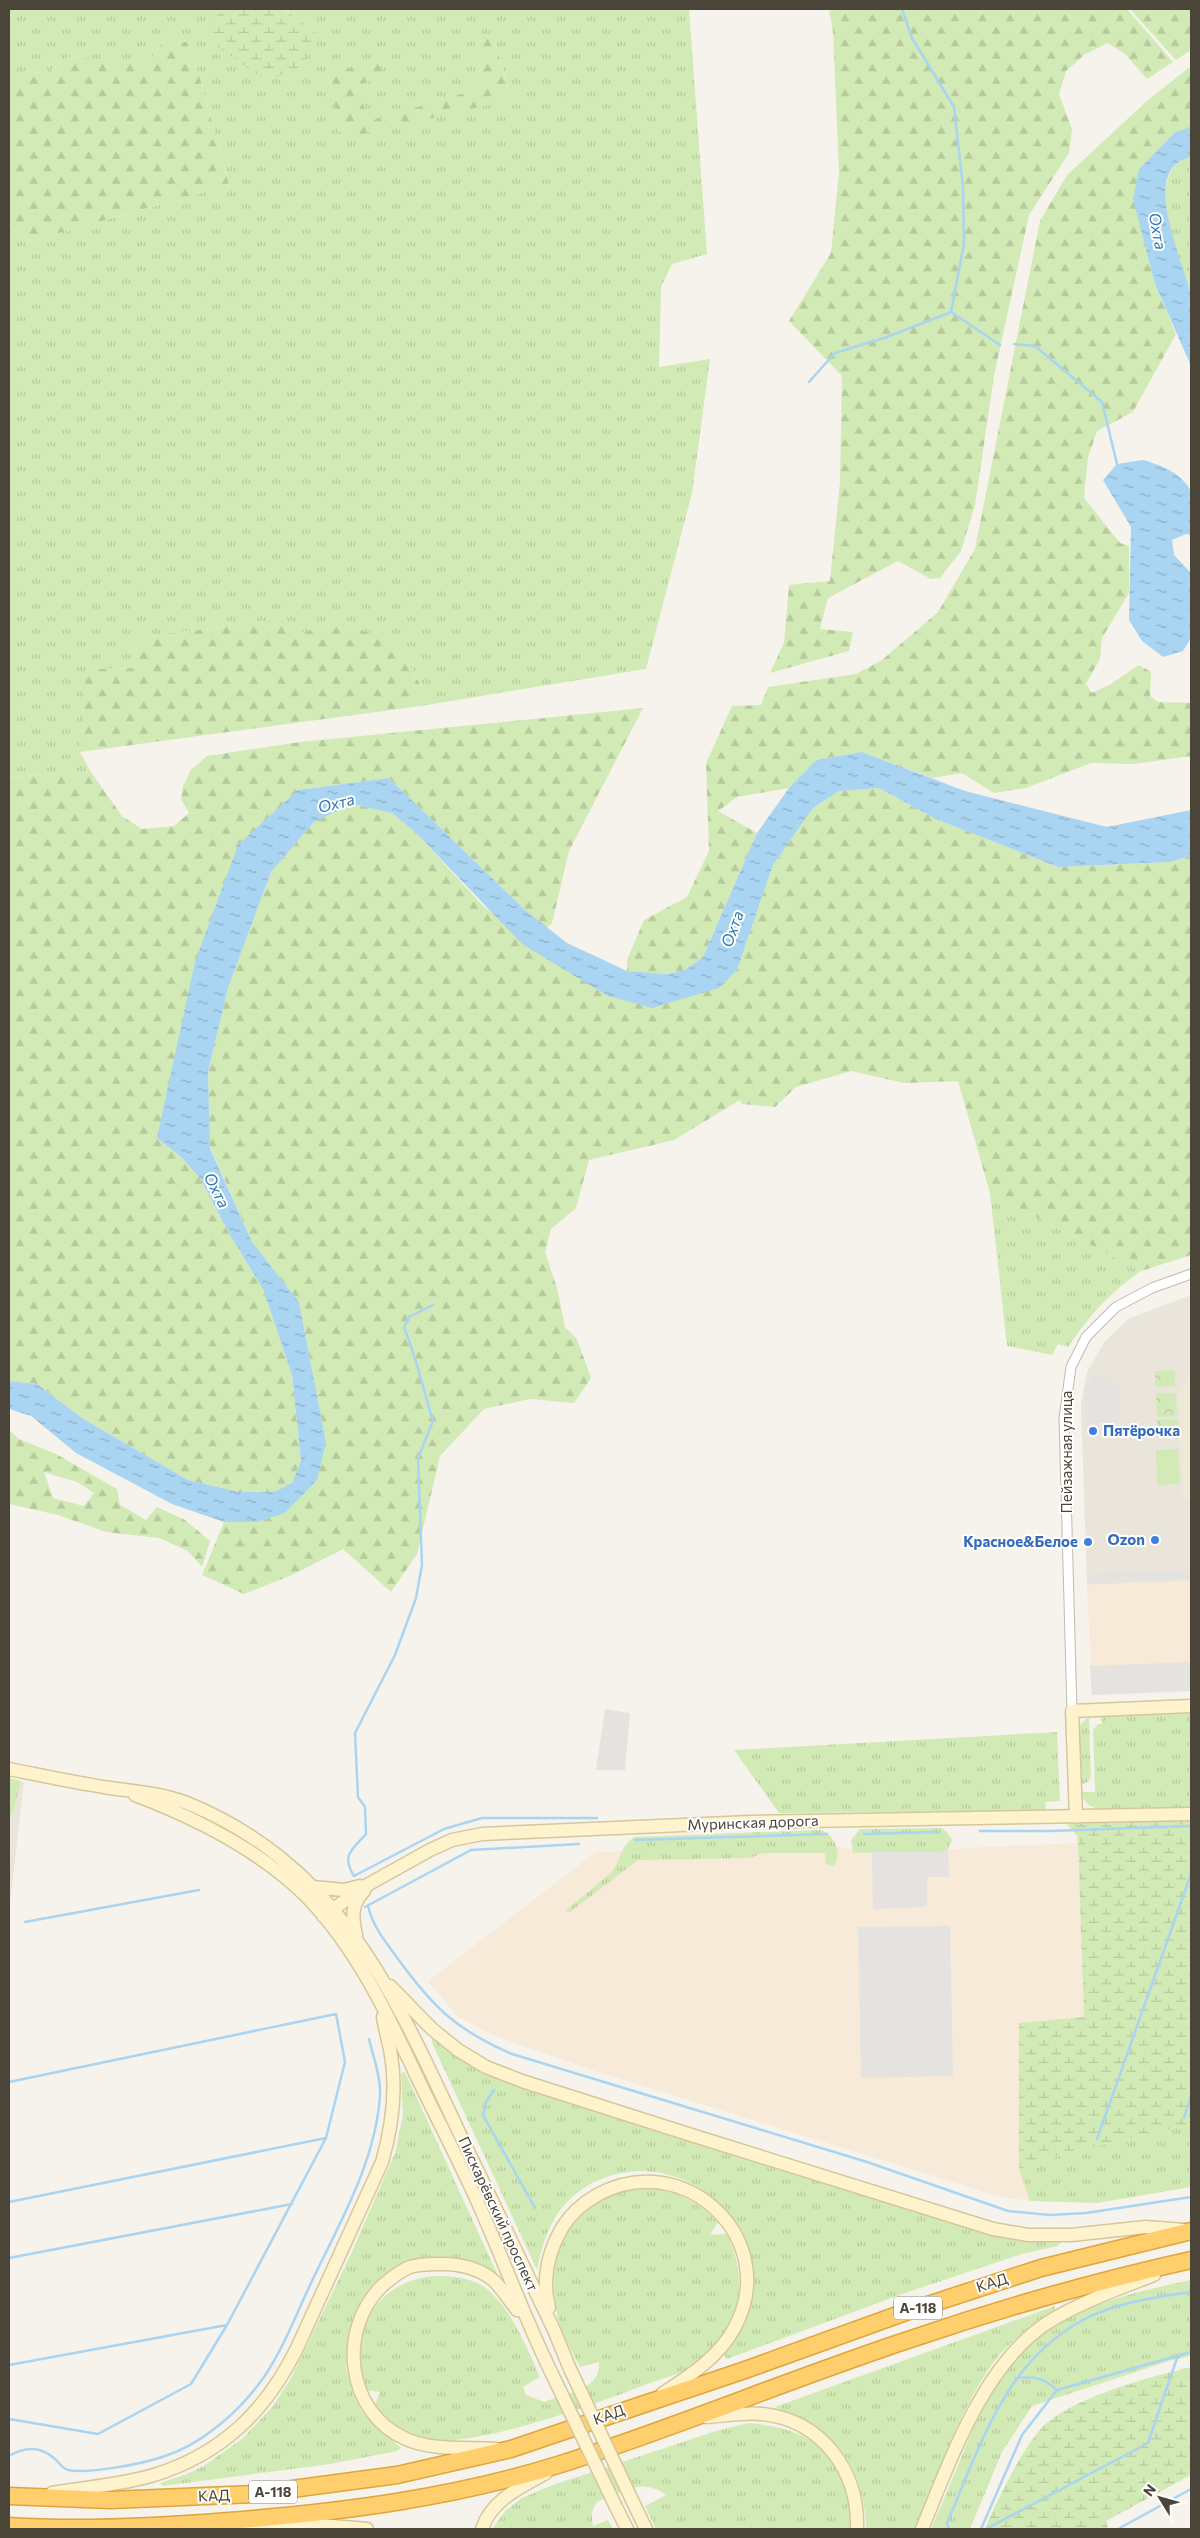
<svg xmlns="http://www.w3.org/2000/svg" width="1200" height="2538" font-family="Commissioner,sans-serif">
<style>
.residential{fill:#eae5da}
.commercial{fill:#f7ead8}
.education{fill:#efe8d6}
.grass{fill:url(#grass-tufts);fill-rule:evenodd}
.forest{fill:url(#forest-firs);fill-rule:evenodd}
.wetland{fill:url(#wetland-marsh)}
.park{fill:url(#park-crowns)}
.pitch{fill:#d2eab5}
.parking{fill:#e5e3e0}
.water{fill:url(#water-ripples)}
.lines{fill:none;stroke-linecap:round;stroke-linejoin:round}
.stream{stroke:#a9d4f2;stroke-width:2.5}
.street-casing{stroke:#c2bbae;stroke-width:11}
.secondary-casing{stroke:#d6c79b;stroke-width:15}
.highway-casing{stroke:#e0a43c;stroke-width:19}
.street{stroke:#fff;stroke-width:9}
.secondary{stroke:#fff3cd;stroke-width:12}
.highway{stroke:#ffcf6e;stroke-width:16}
.secondary-bridge-casing{stroke:#d6c79b;stroke-width:15;stroke-linecap:butt}
.secondary-bridge{stroke:#fff3cd;stroke-width:12}
.shop-dot{fill:#3f7fe0;stroke:#fff;stroke-width:2}
.labels{text-anchor:middle;stroke-width:4;stroke-linejoin:round;paint-order:stroke}
.shield{fill:#fff;stroke:#817c74;stroke-width:1}
.shield-label{font-size:14px;font-weight:bold;fill:#4b4439}
.shop-label{font-size:15px;font-weight:bold;fill:#366cbe;stroke:#fff;text-anchor:end}
.street-label{font-size:15px;fill:#4b4439;stroke:#fff}
.water-label{font-size:16px;font-style:italic;fill:#2e7ab2;stroke:#fff}
</style>
<defs>
<pattern id="grass-tufts" width="24" height="20" patternUnits="userSpaceOnUse" patternTransform="scale(1.25)"><rect width="24" height="20" fill="#d2eab5"/><path d="M3 7l-1-3M5 7V3M7 7l1-3M15 17l-1-3M17 17v-4M19 17l1-3" fill="none" stroke="#b6ca9c"/></pattern>
<pattern id="forest-firs" width="22" height="20" patternUnits="userSpaceOnUse" patternTransform="scale(1.25)"><rect width="22" height="20" fill="#d2eab5"/><path d="M5 1l3.5 6h-7zM16 11l3.5 6h-7z" fill="#b6ca9c"/></pattern>
<pattern id="wetland-marsh" width="20" height="14" patternUnits="userSpaceOnUse" patternTransform="scale(1.25)"><rect width="20" height="14" fill="#d2eab5"/><path d="M1 5h8M5 5V1M11 12h8M15 12V8" fill="none" stroke="#b6ca9c"/></pattern>
<pattern id="park-crowns" width="20" height="18" patternUnits="userSpaceOnUse" patternTransform="scale(1.25)"><rect width="20" height="18" fill="#d2eab5"/><path d="M2 6a3 3 0 1 1 6 0M12 15a3 3 0 1 1 6 0" fill="none" stroke="#b6ca9c"/></pattern>
<pattern id="water-ripples" width="26" height="14" patternUnits="userSpaceOnUse" patternTransform="scale(1.25)"><rect width="26" height="14" fill="#a9d4f2"/><path d="M2 4q2-2 4 0t4 0M15 11q2-2 4 0t4 0" fill="none" stroke="#8caec5"/></pattern>
</defs>
<rect width="100%" height="100%" fill="#f6f3ec"/>
<!-- residential -->
<path class="residential" d="M 1191,1295 L 1191,1581 L 1087,1585 L 1081,1404 L 1087,1372 L 1105,1341 L 1128,1319 Z
M 9,1778 L 24,1782 L 9,1912 Z"/>
<!-- commercial -->
<path class="commercial" d="M 1191,1581 L 1191,1691 L 1092,1695 L 1087,1585 Z
M 1078,1843 L 1084,2017 L 1030,2201 L 998,2196 L 592,2070 L 495,2036 L 457,2016 L 428,1981 L 596,1852 L 832,1846 L 872,1852 L 940,1852 L 965,1848 Z"/>
<!-- education -->
<path class="education" d="M 1191,1374 L 1191,1498 L 1183,1498 L 1178,1392 Z"/>
<!-- grass -->
<path class="grass" d="M 9,9 L 224,9 L 210,23 L 290,12 L 284,9 L 689,9 L 707,254 L 672,264 L 661,287 L 659,367 L 710,359 L 692,493 L 646,669 L 414,707 L 422,686 L 406,660 L 340,627 L 292,634 L 274,620 L 142,637 L 134,649 L 136,668 L 96,669 L 80,752 L 91,772 L 9,777 L 9,212 L 10,224 L 24,243 L 229,185 L 198,71 L 187,42 L 163,41 L 149,63 L 69,57 L 46,73 L 9,70 ZM 493,35 L 509,91 L 341,139 L 328,74 L 382,75 L 356,87 L 370,122 L 482,88 L 475,44 Z
M 1191,157 L 1191,297 C 1180,265 1140,168 1191,157 Z
M 990,1193 L 1141,1271 C 1108,1294 1091,1314 1068,1347 L 1058,1344 L 1052,1355 L 1007,1346 Z
M 1191,1712 L 1191,1808 L 1103,1810 C 1092,1807 1083,1805 1082,1792 L 1095,1792 L 1093,1730 L 1098,1724 L 1102,1724 L 1101,1716 Z
M 1089,1716 L 1091,1777 L 1088,1782 L 1082,1784 L 1079,1732 L 1080,1725 Z
M 1057,1732 L 1060,1801 L 1045,1802 L 1046,1809 L 1040,1811 L 779,1813 L 734,1750 Z
M 942,1828 L 949,1835 L 952,1840 L 948,1849 L 941,1852 L 853,1853 L 851,1840 L 860,1829 Z
M 820,1830 C 834,1833 843,1854 834,1866 L 826,1864 L 825,1853 L 763,1853 L 749,1858 L 638,1860 L 570,1912 L 565,1911 L 612,1872 C 623,1856 618,1850 634,1837 Z
M 431,2035 L 478,2067 L 793,2172 L 999,2236 L 1059,2240 L 1061,2242 L 1058,2246 L 1022,2254 L 902,2294 L 727,2359 L 723,2354 C 744,2332 756,2303 753,2272 C 745,2184 636,2138 570,2199 C 550,2218 542,2245 537,2270 L 433,2045 Z
M 405,2072 L 499,2278 L 453,2262 L 386,2276 L 367,2294 L 352,2320 L 347,2342 L 346,2369 L 354,2397 L 363,2414 L 401,2448 L 397,2451 L 330,2464 L 163,2486 L 160,2483 L 187,2474 L 205,2465 L 242,2439 L 273,2406 L 290,2380 L 351,2254 L 395,2153 L 403,2115 L 401,2073 Z
M 1191,2124 L 1191,2187 L 1097,2203 L 1030,2201 L 1019,2169 L 1071,2152 Z
M 655,2188 C 681,2194 699,2203 718,2222 L 710,2235 L 727,2234 C 749,2281 741,2324 702,2360 C 689,2372 667,2377 650,2383 C 603,2401 463,2454 417,2438 C 400,2433 386,2420 374,2407 L 380,2392 L 365,2390 C 344,2331 381,2273 445,2276 C 459,2277 476,2280 487,2289 C 512,2310 527,2348 540,2377 L 523,2387 L 526,2395 L 544,2402 C 564,2394 602,2390 599,2362 L 580,2367 C 574,2354 566,2342 561,2329 C 543,2273 557,2207 621,2191 C 632,2188 644,2189 655,2188 Z
M 1191,2280 L 1191,2356 L 1169,2361 L 1032,2406 L 1002,2452 L 970,2529 L 931,2529 C 944,2499 957,2468 969,2438 C 979,2414 989,2387 1006,2367 C 1050,2311 1125,2294 1191,2280 Z
M 1055,2306 L 1055,2310 C 1034,2324 1012,2339 996,2359 C 959,2409 939,2472 916,2529 L 866,2529 C 866,2496 853,2456 826,2435 C 810,2423 793,2416 775,2407 Z
M 749,2423 C 793,2427 827,2440 847,2484 C 852,2497 852,2515 854,2529 L 656,2529 L 645,2506 L 666,2495 C 641,2477 623,2492 597,2502 C 591,2510 591,2517 593,2526 L 608,2520 L 613,2529 L 492,2529 L 506,2510 L 522,2498 L 550,2486 L 716,2431 Z"/>
<!-- forest -->
<path class="forest" d="M 829,9 L 1127,9 L 1173,62 L 1147,79 L 1124,53 L 1107,43 L 1084,55 L 1066,71 L 1059,94 L 1072,129 L 1069,153 L 1029,215 L 994,376 L 975,505 L 961,551 L 940,578 L 931,579 L 898,561 L 828,598 L 820,629 L 853,632 L 849,651 L 770,673 L 784,643 L 789,585 L 830,581 L 840,482 L 842,376 L 789,321 L 831,253 L 839,172 L 833,32 Z
M 1130,9 L 1191,9 L 1191,50 L 1176,60 Z
M 493,35 L 509,92 L 501,102 L 341,139 L 328,74 L 378,61 L 382,75 L 356,87 L 370,121 L 482,88 L 475,44 Z
M 163,41 L 187,42 L 198,71 L 229,185 L 24,243 L 10,224 L 9,70 L 46,73 L 69,57 L 149,63 Z
M 1191,66 L 1191,127 L 1175,132 L 1139,169 L 1155,284 L 1176,334 L 1133,412 L 1097,431 L 1088,457 L 1084,498 L 1120,543 L 1129,546 L 1129,593 L 1102,638 L 1100,659 L 1086,684 L 1092,693 L 1111,684 L 1139,665 L 1151,672 L 1150,696 L 1158,702 L 1191,703 L 1191,756 L 1134,764 L 1091,763 L 1026,788 L 994,793 L 962,773 L 932,778 L 862,752 L 816,760 L 789,788 L 737,797 L 718,811 L 757,833 L 703,957 L 685,970 L 668,974 L 627,971 L 627,960 L 644,920 L 687,897 L 709,851 L 706,763 L 732,706 L 761,705 L 768,687 L 856,674 L 882,660 L 938,612 L 975,549 L 1040,221 L 1067,175 L 1148,100 Z
M 274,620 L 292,633 L 340,627 L 376,634 L 406,660 L 422,687 L 414,707 L 80,752 L 85,679 L 96,669 L 136,668 L 134,649 L 142,637 Z
M 643,708 L 569,851 L 552,923 L 547,928 L 525,910 L 389,778 L 298,790 L 157,1138 L 180,1156 L 200,1178 L 230,1235 L 263,1289 L 292,1375 L 301,1461 L 292,1483 L 274,1492 L 239,1492 L 188,1480 L 82,1418 L 37,1384 L 9,1381 L 9,777 L 91,772 L 122,816 L 142,829 L 174,826 L 189,813 L 181,799 L 183,786 L 191,770 L 207,756 L 300,742 Z
M 879,788 L 936,819 L 1058,867 L 1170,862 L 1191,856 L 1191,1255 L 1141,1271 L 990,1193 L 958,1081 L 904,1083 L 851,1071 L 796,1087 L 775,1107 L 742,1104 L 740,1100 L 674,1140 L 589,1160 L 576,1208 L 551,1229 L 545,1252 L 557,1288 L 565,1327 L 577,1339 L 591,1378 L 574,1403 L 530,1399 L 484,1409 L 440,1456 L 417,1554 L 391,1592 L 343,1549 L 292,1575 L 244,1594 L 202,1575 L 224,1522 L 257,1522 L 285,1513 L 326,1442 L 299,1302 L 252,1242 L 209,1144 L 208,1072 L 228,988 L 271,872 L 314,822 L 352,804 L 392,813 L 416,833 L 483,906 L 608,996 L 737,970 L 773,865 L 813,808 L 839,791 Z
M 9,1430 L 19,1439 L 56,1454 L 117,1489 L 120,1505 L 146,1520 L 157,1507 L 185,1520 L 210,1541 L 202,1567 L 188,1551 L 159,1538 L 106,1532 L 58,1515 L 9,1504 ZM 44,1472 L 77,1482 L 94,1493 L 84,1506 L 53,1498 Z
M 9,1778 L 21,1781 L 13,1812 L 9,1818 Z"/>
<!-- wetland -->
<path class="wetland" d="M 224,9 L 284,9 L 320,36 L 298,70 L 265,80 L 216,46 L 210,22 Z
M 1191,1819 L 1191,2124 L 1071,2152 L 1019,2169 L 1019,2023 L 1084,2017 L 1078,1843 L 1077,1836 L 1067,1824 L 1067,1821 Z
M 1191,2367 L 1191,2475 L 1106,2521 L 1108,2529 L 985,2529 C 995,2504 1028,2436 1049,2421 C 1083,2395 1149,2377 1191,2367 Z"/>
<!-- park -->
<path class="park" d="M 1175,1370 L 1175,1386 L 1155,1387 L 1155,1371 Z
M 1156,1393 L 1176,1393 L 1177,1416 L 1157,1417 Z
M 1177,1419 L 1178,1436 L 1157,1437 L 1157,1420 Z"/>
<!-- pitch -->
<path class="pitch" d="M 1178,1449 L 1180,1484 L 1157,1485 L 1156,1450 Z"/>
<!-- parking -->
<path class="parking" d="M 1110,1375 L 1111,1383 L 1119,1383 L 1120,1422 L 1085,1423 L 1084,1388 L 1086,1385 L 1090,1384 L 1090,1376 Z
M 1191,1570 L 1191,1578 L 1090,1583 L 1089,1574 Z
M 1191,1662 L 1191,1691 L 1092,1695 L 1090,1666 Z
M 605,1709 L 630,1713 L 625,1770 L 596,1770 Z
M 948,1849 L 949,1877 L 927,1877 L 927,1907 L 873,1909 L 872,1852 L 940,1852 Z
M 950,1926 L 953,2076 L 861,2078 L 858,1927 Z"/>
<!-- water -->
<path class="water" d="M 1191,127 L 1191,157 C 1136,169 1186,264 1191,297 C 1195,319 1191,344 1191,366 L 1155,284 L 1133,199 L 1139,169 L 1175,132 Z
M 1143,460 C 1160,465 1183,473 1191,492 C 1195,503 1191,523 1191,535 L 1186,534 L 1172,540 L 1174,555 L 1191,573 L 1191,638 L 1183,651 L 1163,657 L 1142,641 L 1129,620 L 1131,527 L 1103,480 L 1117,464 Z
M 862,752 L 965,791 L 1107,827 L 1191,810 L 1191,856 L 1170,862 L 1058,867 L 936,819 L 879,788 L 839,791 L 813,808 L 773,865 L 737,970 L 719,988 L 652,1008 L 608,996 L 522,944 L 416,833 L 392,813 L 352,804 L 314,822 L 271,872 L 228,988 L 208,1072 L 210,1148 L 252,1242 L 299,1302 L 326,1442 L 317,1480 L 285,1513 L 257,1522 L 224,1522 L 172,1504 L 76,1453 L 31,1416 L 9,1409 L 9,1381 L 37,1384 L 82,1418 L 188,1480 L 239,1492 L 274,1492 L 292,1483 L 301,1461 L 292,1375 L 263,1289 L 230,1235 L 200,1178 L 180,1156 L 157,1138 L 195,962 L 238,845 L 298,790 L 389,778 L 525,910 L 567,943 L 627,971 L 668,974 L 685,970 L 703,957 L 757,833 L 789,788 L 816,760 Z"/>
<g class="lines">
<!-- stream -->
<path class="stream" d="M 902,9 L 912,38 L 954,107 L 963,187 L 964,244 L 951,312 L 1000,345
M 1014,344 L 1035,346 L 1102,402 L 1117,464
M 809,382 L 835,353 L 887,337 L 951,312
M 433,1305 L 409,1317 L 404,1328 C 417,1358 423,1390 433,1421 L 418,1458 L 422,1565 L 416,1598 L 395,1655 L 355,1733 L 358,1797 L 365,1807 L 366,1834 C 352,1850 341,1855 354,1876 L 444,1829 L 482,1818 L 597,1818
M 980,1831 L 1051,1831 L 1191,1826
M 864,1834 L 937,1832
M 635,1840 L 827,1834
M 368,1906 C 373,1927 385,1941 398,1959 C 433,2007 456,2030 512,2054 L 867,2162 L 1008,2211 L 1050,2215 L 1086,2213 L 1191,2197
M 365,1907 L 471,1850 L 579,1844
M 25,1922 L 199,1890
M 9,2082 L 336,2014 L 345,2062 L 326,2138 L 227,2325 L 191,2384 L 98,2434 L 9,2419
M 494,2090 L 486,2102 L 483,2115 L 535,2208
M 1184,2118 L 1191,2097
M 1097,2139 L 1191,1874
M 9,2202 L 326,2138
M 9,2258 L 292,2204
M 9,2365 L 227,2325
M 1016,2378 C 1034,2376 1044,2378 1057,2390
M 9,2456 C 24,2447 40,2446 54,2458 C 59,2462 61,2468 68,2470 C 88,2474 142,2464 162,2457 C 202,2445 240,2411 264,2377 C 283,2349 296,2315 310,2285 C 338,2226 376,2162 380,2095 C 381,2077 373,2056 369,2039
M 949,2529 L 947,2523 C 981,2445 1003,2365 1081,2321 C 1113,2303 1156,2297 1191,2292
M 981,2529 L 1022,2435 L 1057,2390 L 1191,2352
M 986,2529 L 1148,2443 L 1178,2355
M 1118,2529 L 1191,2489"/>
<defs>
<path id="street" d="M 1072,1711 L 1064,1418 L 1071,1367 L 1086,1337 L 1116,1307 L 1152,1288 L 1191,1274"/>
<path id="secondary" d="M 9,1769 C 45,1776 81,1784 117,1789 C 141,1792 163,1794 187,1803 C 338,1865 392,1989 457,2128 C 489,2195 522,2262 554,2330 L 570,2369
M 135,1795 C 198,1819 262,1851 309,1899 C 358,1951 388,2015 418,2079 C 438,2121 460,2162 479,2205 C 504,2261 525,2319 552,2374
M 1076,1817 L 1072,1711 L 1191,1706
M 313,1887 L 344,1890 L 360,1886
M 323,1916 L 369,1884 L 430,1850 L 452,1840 L 482,1834 L 750,1822 L 1191,1814
M 356,1935 C 352,1917 351,1905 364,1891
M 390,1986 L 432,2029 L 458,2050 L 486,2067 L 522,2081 L 685,2133 L 993,2229 L 1028,2235 L 1071,2235 L 1146,2227 L 1184,2230
M 549,2308 C 542,2280 548,2252 562,2228 C 571,2213 583,2203 597,2195 C 683,2147 782,2238 735,2327 C 720,2356 690,2376 663,2393
M 706,2417 C 724,2416 745,2412 763,2414 C 823,2421 859,2472 857,2529
M 496,2449 C 467,2447 433,2451 406,2439 C 346,2413 337,2330 382,2286 C 390,2279 399,2271 410,2267 C 422,2263 435,2264 447,2264 C 463,2265 481,2270 493,2280 C 502,2288 509,2300 517,2310
M 52,2493 C 86,2487 121,2485 154,2475 C 222,2454 266,2411 297,2348 L 382,2162 C 392,2127 397,2091 391,2055 C 389,2042 385,2030 383,2017
M 632,2500 L 646,2529
M 616,2507 L 627,2529
M 239,2527 L 320,2525 L 367,2529
M 482,2529 C 491,2500 521,2487 546,2473
M 922,2529 C 950,2461 983,2365 1047,2323 C 1080,2302 1118,2289 1154,2275"/>
<path id="highway" d="M 9,2496 L 110,2500 L 254,2494 L 397,2475 L 511,2449 L 745,2370 L 903,2313 L 1041,2268 L 1191,2231
M 9,2526 C 82,2531 156,2527 229,2521 C 342,2512 453,2498 561,2464 C 680,2426 795,2377 914,2338 C 1005,2307 1097,2281 1191,2260"/>
</defs>
<!-- street casing -->
<use href="#street" class="street-casing"/>
<!-- secondary casing -->
<use href="#secondary" class="secondary-casing"/>
<!-- highway casing -->
<use href="#highway" class="highway-casing"/>
<!-- street -->
<use href="#street" class="street"/>
<!-- secondary -->
<use href="#secondary" class="secondary"/>
<!-- highway -->
<use href="#highway" class="highway"/>
<defs>
<path id="secondary-bridge" d="M 570,2369 L 632,2500
M 552,2374 L 616,2507"/>
</defs>
<!-- secondary-bridge casing -->
<use href="#secondary-bridge" class="secondary-bridge-casing"/>
<!-- secondary-bridge -->
<use href="#secondary-bridge" class="secondary-bridge"/>
</g>
<!-- markers -->
<g class="shop-dot">
<circle cx="1093" cy="1431" r="5"/>
<circle cx="1155" cy="1540" r="5"/>
<circle cx="1088" cy="1542" r="5"/>
</g>
<g class="labels">
<!-- shield labels -->
<g class="shield">
<rect x="894" y="2296.5" width="48" height="23" rx="4"/>
<rect x="249" y="2480.5" width="48" height="23" rx="4"/>
</g>
<g class="shield-label">
<text x="918" y="2313">А-118</text>
<text x="273" y="2497">А-118</text>
</g>
<!-- shop labels -->
<g class="shop-label">
<text x="1103" y="1436" text-anchor="start">Пятёрочка</text>
<text x="1145" y="1545">Ozon</text>
<text x="1078" y="1547">Красное&amp;Белое</text>
</g>
<!-- street labels -->
<g class="street-label">
<text transform="translate(1067 1452) rotate(-90)" y="5">Пейзажная улица</text>
<text transform="translate(753 1823) rotate(-2)" y="5">Муринская дорога</text>
<text transform="translate(498 2214) rotate(65)" y="5">Пискарёвский проспект</text>
<text transform="translate(992 2283) rotate(-18)" y="5">КАД</text>
<text transform="translate(609 2415) rotate(-20)" y="5">КАД</text>
<text transform="translate(214 2496) rotate(-3)" y="5">КАД</text>
</g>
<!-- water labels -->
<g class="water-label">
<text transform="translate(1158 231) rotate(80)" y="6">Охта</text>
<text transform="translate(336 803) rotate(-14)" y="6">Охта</text>
<text transform="translate(732 929) rotate(-70)" y="6">Охта</text>
<text transform="translate(217 1190) rotate(63)" y="6">Охта</text>
</g>
</g>
<!-- border -->
<rect width="1200" height="2538" fill="none" stroke="#4b4439" stroke-width="20"/>
<!-- north arrow -->
<g transform="translate(1160 2498) rotate(307)" stroke="#ffffff" stroke-width="4" paint-order="stroke">
<path d="M0-4L9 19L0 12L-9 19Z" fill="#4b4439"/>
<text y="-8" font-size="14" font-weight="bold" text-anchor="middle" fill="#4b4439">N</text>
</g>
</svg>
